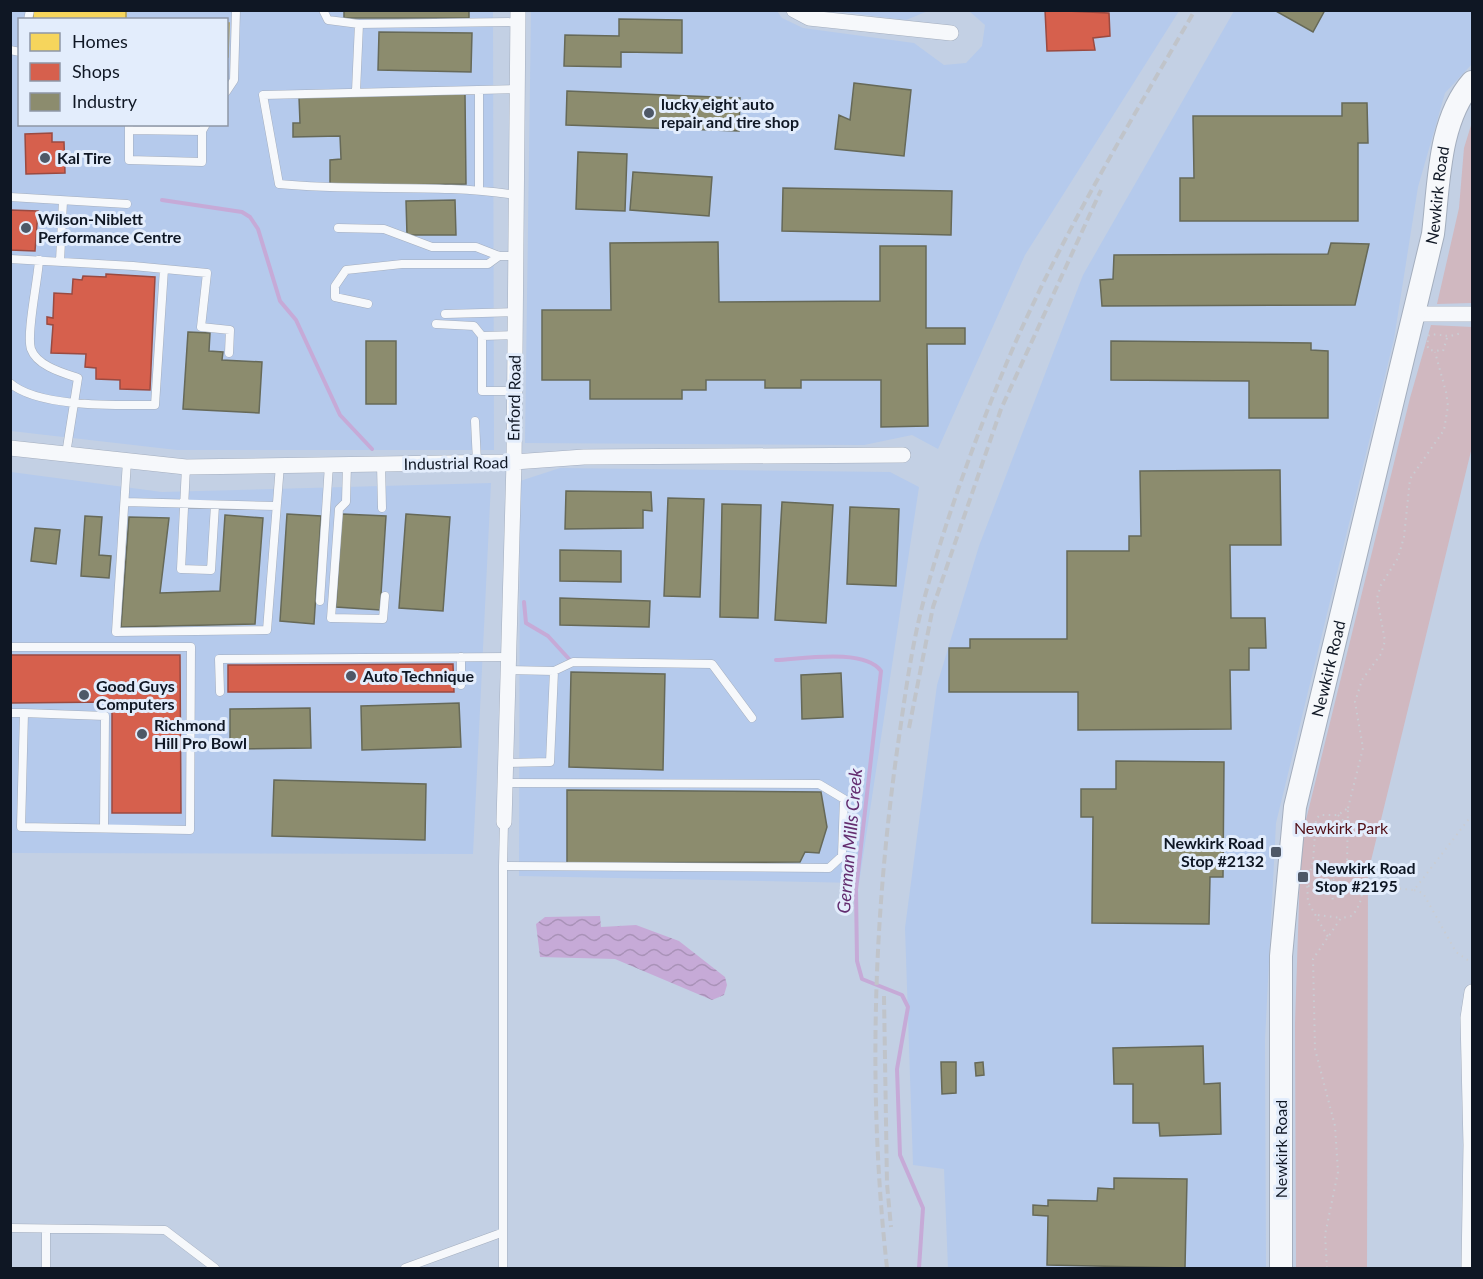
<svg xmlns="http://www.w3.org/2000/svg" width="1483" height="1279" font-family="Lato,sans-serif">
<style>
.built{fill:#b5caec;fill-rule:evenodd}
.park{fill:#d0b8c0}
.water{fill:url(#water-waves)}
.homes{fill:#f6d55c;stroke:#b19c4b;stroke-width:1.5}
.shops{fill:#d6604d;stroke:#9a4a41;stroke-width:1.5}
.industry{fill:#8c8c6e;stroke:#666958;stroke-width:1.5}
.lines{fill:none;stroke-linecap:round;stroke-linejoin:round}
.stream{stroke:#c6aad7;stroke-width:4}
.lane-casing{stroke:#a4aebe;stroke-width:9}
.street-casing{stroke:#a4aebe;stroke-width:16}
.secondary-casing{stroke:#a4aebe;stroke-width:24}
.path{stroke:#cacdd3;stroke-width:2;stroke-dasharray:1.5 4.5;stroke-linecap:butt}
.lane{stroke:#f6f8fb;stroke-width:8}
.street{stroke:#f6f8fb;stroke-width:15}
.secondary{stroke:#f6f8fb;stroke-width:22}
.rail{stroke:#c0c4ca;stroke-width:4;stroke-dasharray:9 4.5;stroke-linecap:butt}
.poi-dot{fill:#4e5867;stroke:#e3edfc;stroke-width:2}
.labels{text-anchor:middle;stroke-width:6;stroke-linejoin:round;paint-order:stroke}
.poi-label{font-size:16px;font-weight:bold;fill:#0f1724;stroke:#e3edfc;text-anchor:start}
.street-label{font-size:16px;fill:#0f1724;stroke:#e3edfc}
.park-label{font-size:16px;fill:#520f16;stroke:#e3edfc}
.water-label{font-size:18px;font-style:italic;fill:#632c6f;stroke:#e3edfc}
</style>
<defs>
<pattern id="water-waves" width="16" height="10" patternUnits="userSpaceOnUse" patternTransform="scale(1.5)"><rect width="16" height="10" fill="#c6aad7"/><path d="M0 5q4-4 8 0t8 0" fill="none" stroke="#a992b8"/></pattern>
</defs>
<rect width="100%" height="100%" fill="#c3d0e4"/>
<!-- built -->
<path class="built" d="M 11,11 L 493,11 L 494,450 L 177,450 L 11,431 ZM 20,20 L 226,20 L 226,124 L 20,124 Z
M 531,11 L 777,11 L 782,18 L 803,28 L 914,43 L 944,65 L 966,63 L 982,46 L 985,25 L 969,11 L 1179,11 L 1025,255 L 938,449 L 912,435 L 864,445 L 525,443 Z
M 833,11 L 928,10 L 928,11 L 906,20 Z
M 1234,11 L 1472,11 L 1472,64 L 1445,93 L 1418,187 L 1394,339 L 1276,823 L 1265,1040 L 1266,1268 L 948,1268 L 944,1169 L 913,1165 L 905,928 L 937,685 L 979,546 L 1083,275 Z
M 560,468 L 890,472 L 919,487 L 859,883 L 519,876 L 520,481 Z
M 11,472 L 162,492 L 491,483 L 473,854 L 11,853 Z"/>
<!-- park -->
<path class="park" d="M 1472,122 L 1472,303 L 1437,304 L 1459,208 L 1464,148 Z
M 1431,325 L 1472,327 L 1472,447 L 1368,873 L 1367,1268 L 1296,1268 L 1295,1024 L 1301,840 L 1410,398 Z"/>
<!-- water -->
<path class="water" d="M 600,916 L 601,927 L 636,925 L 679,941 L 725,977 L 727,985 L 724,995 L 712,1000 L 615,959 L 540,957 L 536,924 L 545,917 Z"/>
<!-- homes -->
<path class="homes" d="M 33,10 L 126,10 L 126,20 L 33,20 Z
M 226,23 L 229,23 L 228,57 L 226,57 Z"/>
<!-- shops -->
<path class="shops" d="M 1045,10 L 1109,13 L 1110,36 L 1093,38 L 1095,50 L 1047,51 Z
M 52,133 L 52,142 L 64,142 L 65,173 L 26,174 L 25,134 Z
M 10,210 L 38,211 L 35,251 L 10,250 Z
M 106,274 L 155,277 L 150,390 L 120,389 L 120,380 L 96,379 L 96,368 L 85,367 L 86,354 L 51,353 L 53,325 L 47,324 L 47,317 L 53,318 L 54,293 L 72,294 L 73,279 L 82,280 L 83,276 L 106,277 Z
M 10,655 L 180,655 L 181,813 L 112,813 L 112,702 L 10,703 Z
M 453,664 L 454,692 L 228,692 L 228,665 Z"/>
<!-- industry -->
<path class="industry" d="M 344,10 L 469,10 L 469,18 L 344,18 Z
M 1274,10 L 1325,10 L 1313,32 Z
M 619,19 L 682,20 L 682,53 L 621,52 L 621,67 L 564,66 L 565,35 L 619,36 Z
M 379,32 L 472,33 L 471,72 L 378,70 Z
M 854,83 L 911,90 L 904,156 L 835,149 L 839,115 L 850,120 Z
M 567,91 L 740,98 L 739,131 L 566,125 Z
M 465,94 L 466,184 L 330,186 L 330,160 L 341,159 L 340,136 L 293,137 L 293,123 L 300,123 L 299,97 Z
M 1342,103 L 1367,103 L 1368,143 L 1358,143 L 1358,221 L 1180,221 L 1180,178 L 1194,178 L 1193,116 L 1342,116 Z
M 578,152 L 627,154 L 625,211 L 576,209 Z
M 633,172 L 712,177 L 709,216 L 630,210 Z
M 783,188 L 952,191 L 951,235 L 782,231 Z
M 455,200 L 456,235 L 407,235 L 406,201 Z
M 718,242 L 719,302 L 880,301 L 880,246 L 926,246 L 926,328 L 965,328 L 965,344 L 927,344 L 928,426 L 881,427 L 881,380 L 801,380 L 801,388 L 765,388 L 765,380 L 706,380 L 706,390 L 682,390 L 682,399 L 590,399 L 590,380 L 542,380 L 542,310 L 611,310 L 610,243 Z
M 1331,243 L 1369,244 L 1355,305 L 1102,306 L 1100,280 L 1113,279 L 1114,255 L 1328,254 Z
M 188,332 L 210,333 L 209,351 L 223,352 L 222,360 L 262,362 L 259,413 L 183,409 Z
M 366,341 L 396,341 L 396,404 L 366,404 Z
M 1111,341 L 1311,343 L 1311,350 L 1328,351 L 1328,418 L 1249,418 L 1249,381 L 1111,380 Z
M 1280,470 L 1281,545 L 1230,545 L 1231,618 L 1265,618 L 1266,648 L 1249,648 L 1249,670 L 1230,670 L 1231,729 L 1078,730 L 1078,692 L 949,692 L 949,648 L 970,648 L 970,639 L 1067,639 L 1067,551 L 1129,551 L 1129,536 L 1141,536 L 1140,471 Z
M 566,491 L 651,492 L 652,511 L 643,510 L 643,528 L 565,529 Z
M 668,498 L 704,499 L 700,597 L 664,596 Z
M 782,502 L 833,505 L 826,623 L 775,620 Z
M 722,504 L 761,505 L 758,618 L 720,617 Z
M 850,507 L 899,509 L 896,586 L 847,584 Z
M 287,514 L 321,516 L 314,624 L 280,621 Z
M 342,514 L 386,516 L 380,610 L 336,607 Z
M 406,514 L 450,517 L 443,611 L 399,608 Z
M 225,515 L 263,518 L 255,624 L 121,627 L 129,517 L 169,518 L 160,593 L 220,591 Z
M 85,516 L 102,517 L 99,555 L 111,556 L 109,578 L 81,576 Z
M 35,528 L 60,530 L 56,564 L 31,561 Z
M 560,550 L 621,551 L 621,582 L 560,581 Z
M 560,598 L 650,601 L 649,627 L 560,625 Z
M 571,672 L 665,674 L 663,770 L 569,767 Z
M 841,673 L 843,717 L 802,719 L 801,675 Z
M 459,703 L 461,747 L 362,750 L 361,706 Z
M 310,708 L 311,748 L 230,749 L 230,709 Z
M 1116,761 L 1224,762 L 1223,877 L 1210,877 L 1209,924 L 1092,923 L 1093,817 L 1081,817 L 1081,789 L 1116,789 Z
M 274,780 L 426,784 L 425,840 L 272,836 Z
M 567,790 L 821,792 L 827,827 L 819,853 L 805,852 L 800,862 L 567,863 Z
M 1203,1046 L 1204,1084 L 1220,1083 L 1221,1134 L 1160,1136 L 1159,1123 L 1133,1123 L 1133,1084 L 1114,1084 L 1113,1048 Z
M 941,1062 L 956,1062 L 956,1093 L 942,1094 Z
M 983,1062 L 984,1075 L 976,1076 L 975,1063 Z
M 1114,1178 L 1187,1179 L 1185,1268 L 1047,1265 L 1048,1216 L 1033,1215 L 1033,1205 L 1048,1206 L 1048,1200 L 1097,1201 L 1098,1188 L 1114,1189 Z"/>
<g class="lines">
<!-- stream -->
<path class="stream" d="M 162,200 L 242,212 L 250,217 L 258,229 L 280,301 L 296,320 L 340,415 L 372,449
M 524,602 L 526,623 L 548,636 L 569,659
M 776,660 C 802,659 864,648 881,671 L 856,890 L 857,961 L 862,979 L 902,995 L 908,1007 L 897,1069 L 900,1155 L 923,1208 L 919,1268"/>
<defs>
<path id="lane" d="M 323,10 L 328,20 L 359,24
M 28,20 L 30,10
M 10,50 L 20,52
M 356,91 L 359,24 L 518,22
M 226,92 L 234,80 L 236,10
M 129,124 L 129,160 L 202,162 L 202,131 L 206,124
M 129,130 L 202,131
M 479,189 L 479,90
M 516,195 C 438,183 358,192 279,184 L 263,95 L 517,89
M 10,197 L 127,204
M 338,228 L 384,229 L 432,247 L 476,247 L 499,256 L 516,256
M 10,259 L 133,266 L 207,273 L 201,327 L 230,330 L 229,353
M 39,260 C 38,280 26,334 31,349 C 37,366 63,373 78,378 L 66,454
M 60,261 L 63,201
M 368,304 L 335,297 L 335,286 L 346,270 L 402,264 L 488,264 L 499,256
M 445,314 L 515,312
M 436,324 L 474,326 L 482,336
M 10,383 C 38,408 119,405 155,405 L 164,269
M 515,391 L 482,391 L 482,336 L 515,335
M 475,421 L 477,462
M 127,461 L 116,632 L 267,630 L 280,465
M 347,464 L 346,502 L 339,509 L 331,618 L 383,619 L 385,596
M 381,464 L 382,508
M 186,467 L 181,569 L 211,570 L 215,505
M 125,502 L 276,506
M 320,601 L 329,465
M 10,647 L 191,647 L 190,830 L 21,827 L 24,713 L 10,713
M 461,657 L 461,685
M 554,671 L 573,662 L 712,664 L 752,718
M 220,692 L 219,659 L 508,657
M 24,713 L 105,716 L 104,828
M 505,763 L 550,762 L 554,671 L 508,670
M 504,822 L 503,866 L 829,868 L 842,856 L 844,799 L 819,784 L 505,783
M 10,1228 L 165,1230 L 215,1268
M 46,1229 L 46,1268
M 405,1268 L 501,1233
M 503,1268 L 503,866"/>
<path id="street" d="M 794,10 L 809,18 L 951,33
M 1414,314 L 1472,314
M 10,448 L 186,467 L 514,462 L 584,457 L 903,455
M 504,822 L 514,462 L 518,10
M 1469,1268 L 1471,1145 L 1468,1018 L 1472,992"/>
<g id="secondary">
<path id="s1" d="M 1281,1268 L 1281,956 L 1295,807 L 1433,234 C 1439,185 1438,121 1472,82"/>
</g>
</defs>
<!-- lane casing -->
<use href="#lane" class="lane-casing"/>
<!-- street casing -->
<use href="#street" class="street-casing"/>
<!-- secondary casing -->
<use href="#secondary" class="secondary-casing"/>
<!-- path -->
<path class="path" d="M 1447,338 L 1443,351 L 1429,350 L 1427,345 L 1429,335 C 1444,333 1443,339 1461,333
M 1348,808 L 1363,748 L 1355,702 L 1362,680 L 1381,654 L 1385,641 L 1377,598 L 1381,585 L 1398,558 L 1404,537 L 1410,479 L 1444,430 L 1448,406 L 1446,392 L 1435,352
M 1338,815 L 1347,825
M 1322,825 L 1347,825
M 1323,865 L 1347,866 L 1348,808 L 1338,815 L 1320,815 L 1316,819 L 1313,862 L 1307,882 L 1308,902 L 1328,937
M 1333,879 L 1340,883 L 1339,886 L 1332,892 L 1326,885 L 1333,879 L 1333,865
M 1308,886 L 1326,885
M 1339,886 L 1363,885
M 1414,890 L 1423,893 L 1456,952 L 1472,963
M 1332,892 L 1333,902
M 1318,915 L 1341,918
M 1327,1268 L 1325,1235 L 1338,1172 L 1335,1126 L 1315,1049 L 1313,959 L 1341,918 L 1352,916 C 1360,906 1362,898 1363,885 L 1414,890 L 1472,815"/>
<!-- lane -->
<use href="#lane" class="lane"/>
<!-- street -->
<use href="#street" class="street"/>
<!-- secondary -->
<use href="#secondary" class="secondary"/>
<!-- rail -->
<path class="rail" d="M 909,728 L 933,607 L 1001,409 L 1101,190
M 884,996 L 887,1184 L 891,1227
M 887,1268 C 868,1097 873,923 897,751 C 904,704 910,654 922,607 C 944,524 974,441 1007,362 C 1059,239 1128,126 1195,10"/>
</g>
<!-- markers -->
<g class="poi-dot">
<circle cx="649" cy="113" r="6"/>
<circle cx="45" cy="158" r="6"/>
<circle cx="26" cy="228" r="6"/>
<circle cx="351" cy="676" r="6"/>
<circle cx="84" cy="695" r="6"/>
<circle cx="142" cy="734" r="6"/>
<rect x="1270" y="846" width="12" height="12" rx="3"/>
<rect x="1297" y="871" width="12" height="12" rx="3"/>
</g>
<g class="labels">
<!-- poi labels -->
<g class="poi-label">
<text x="661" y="110">lucky eight auto<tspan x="661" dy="18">repair and tire shop</tspan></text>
<text x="57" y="164">Kal Tire</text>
<text x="38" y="225">Wilson-Niblett<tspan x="38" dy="18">Performance Centre</tspan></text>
<text x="363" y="682">Auto Technique</text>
<text x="96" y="692">Good Guys<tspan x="96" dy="18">Computers</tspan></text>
<text x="154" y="731">Richmond<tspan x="154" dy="18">Hill Pro Bowl</tspan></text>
<text x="1264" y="849" text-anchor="end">Newkirk Road<tspan x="1264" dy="18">Stop #2132</tspan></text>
<text x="1315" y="874">Newkirk Road<tspan x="1315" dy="18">Stop #2195</tspan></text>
</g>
<!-- street labels -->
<g class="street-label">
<text dy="6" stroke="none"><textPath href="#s1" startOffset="1090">Newkirk Road</textPath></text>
<text transform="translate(514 398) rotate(-89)" y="6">Enford Road</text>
<text transform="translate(456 463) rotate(-1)" y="6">Industrial Road</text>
<text dy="6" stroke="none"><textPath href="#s1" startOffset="604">Newkirk Road</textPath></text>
<text transform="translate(1281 1149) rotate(-90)" y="6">Newkirk Road</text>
</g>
<!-- park labels -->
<g class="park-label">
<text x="1341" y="834">Newkirk Park</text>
</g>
<!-- water labels -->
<g class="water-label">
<text transform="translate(850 841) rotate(-85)" y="6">German Mills Creek</text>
</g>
</g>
<!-- border -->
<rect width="1483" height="1279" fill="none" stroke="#0f1724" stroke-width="24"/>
<!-- legend -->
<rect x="18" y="18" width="210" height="108" fill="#e3edfc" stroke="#8e97a6" stroke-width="1.5"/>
<rect x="30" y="33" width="30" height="18" fill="#f6d55c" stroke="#8e97a6" stroke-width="1.5"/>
<text x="72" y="48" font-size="18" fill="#0f1724">Homes</text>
<rect x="30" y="63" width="30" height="18" fill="#d6604d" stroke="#8e97a6" stroke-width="1.5"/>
<text x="72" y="78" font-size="18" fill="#0f1724">Shops</text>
<rect x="30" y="93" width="30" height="18" fill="#8c8c6e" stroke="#8e97a6" stroke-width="1.5"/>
<text x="72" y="108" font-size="18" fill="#0f1724">Industry</text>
</svg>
